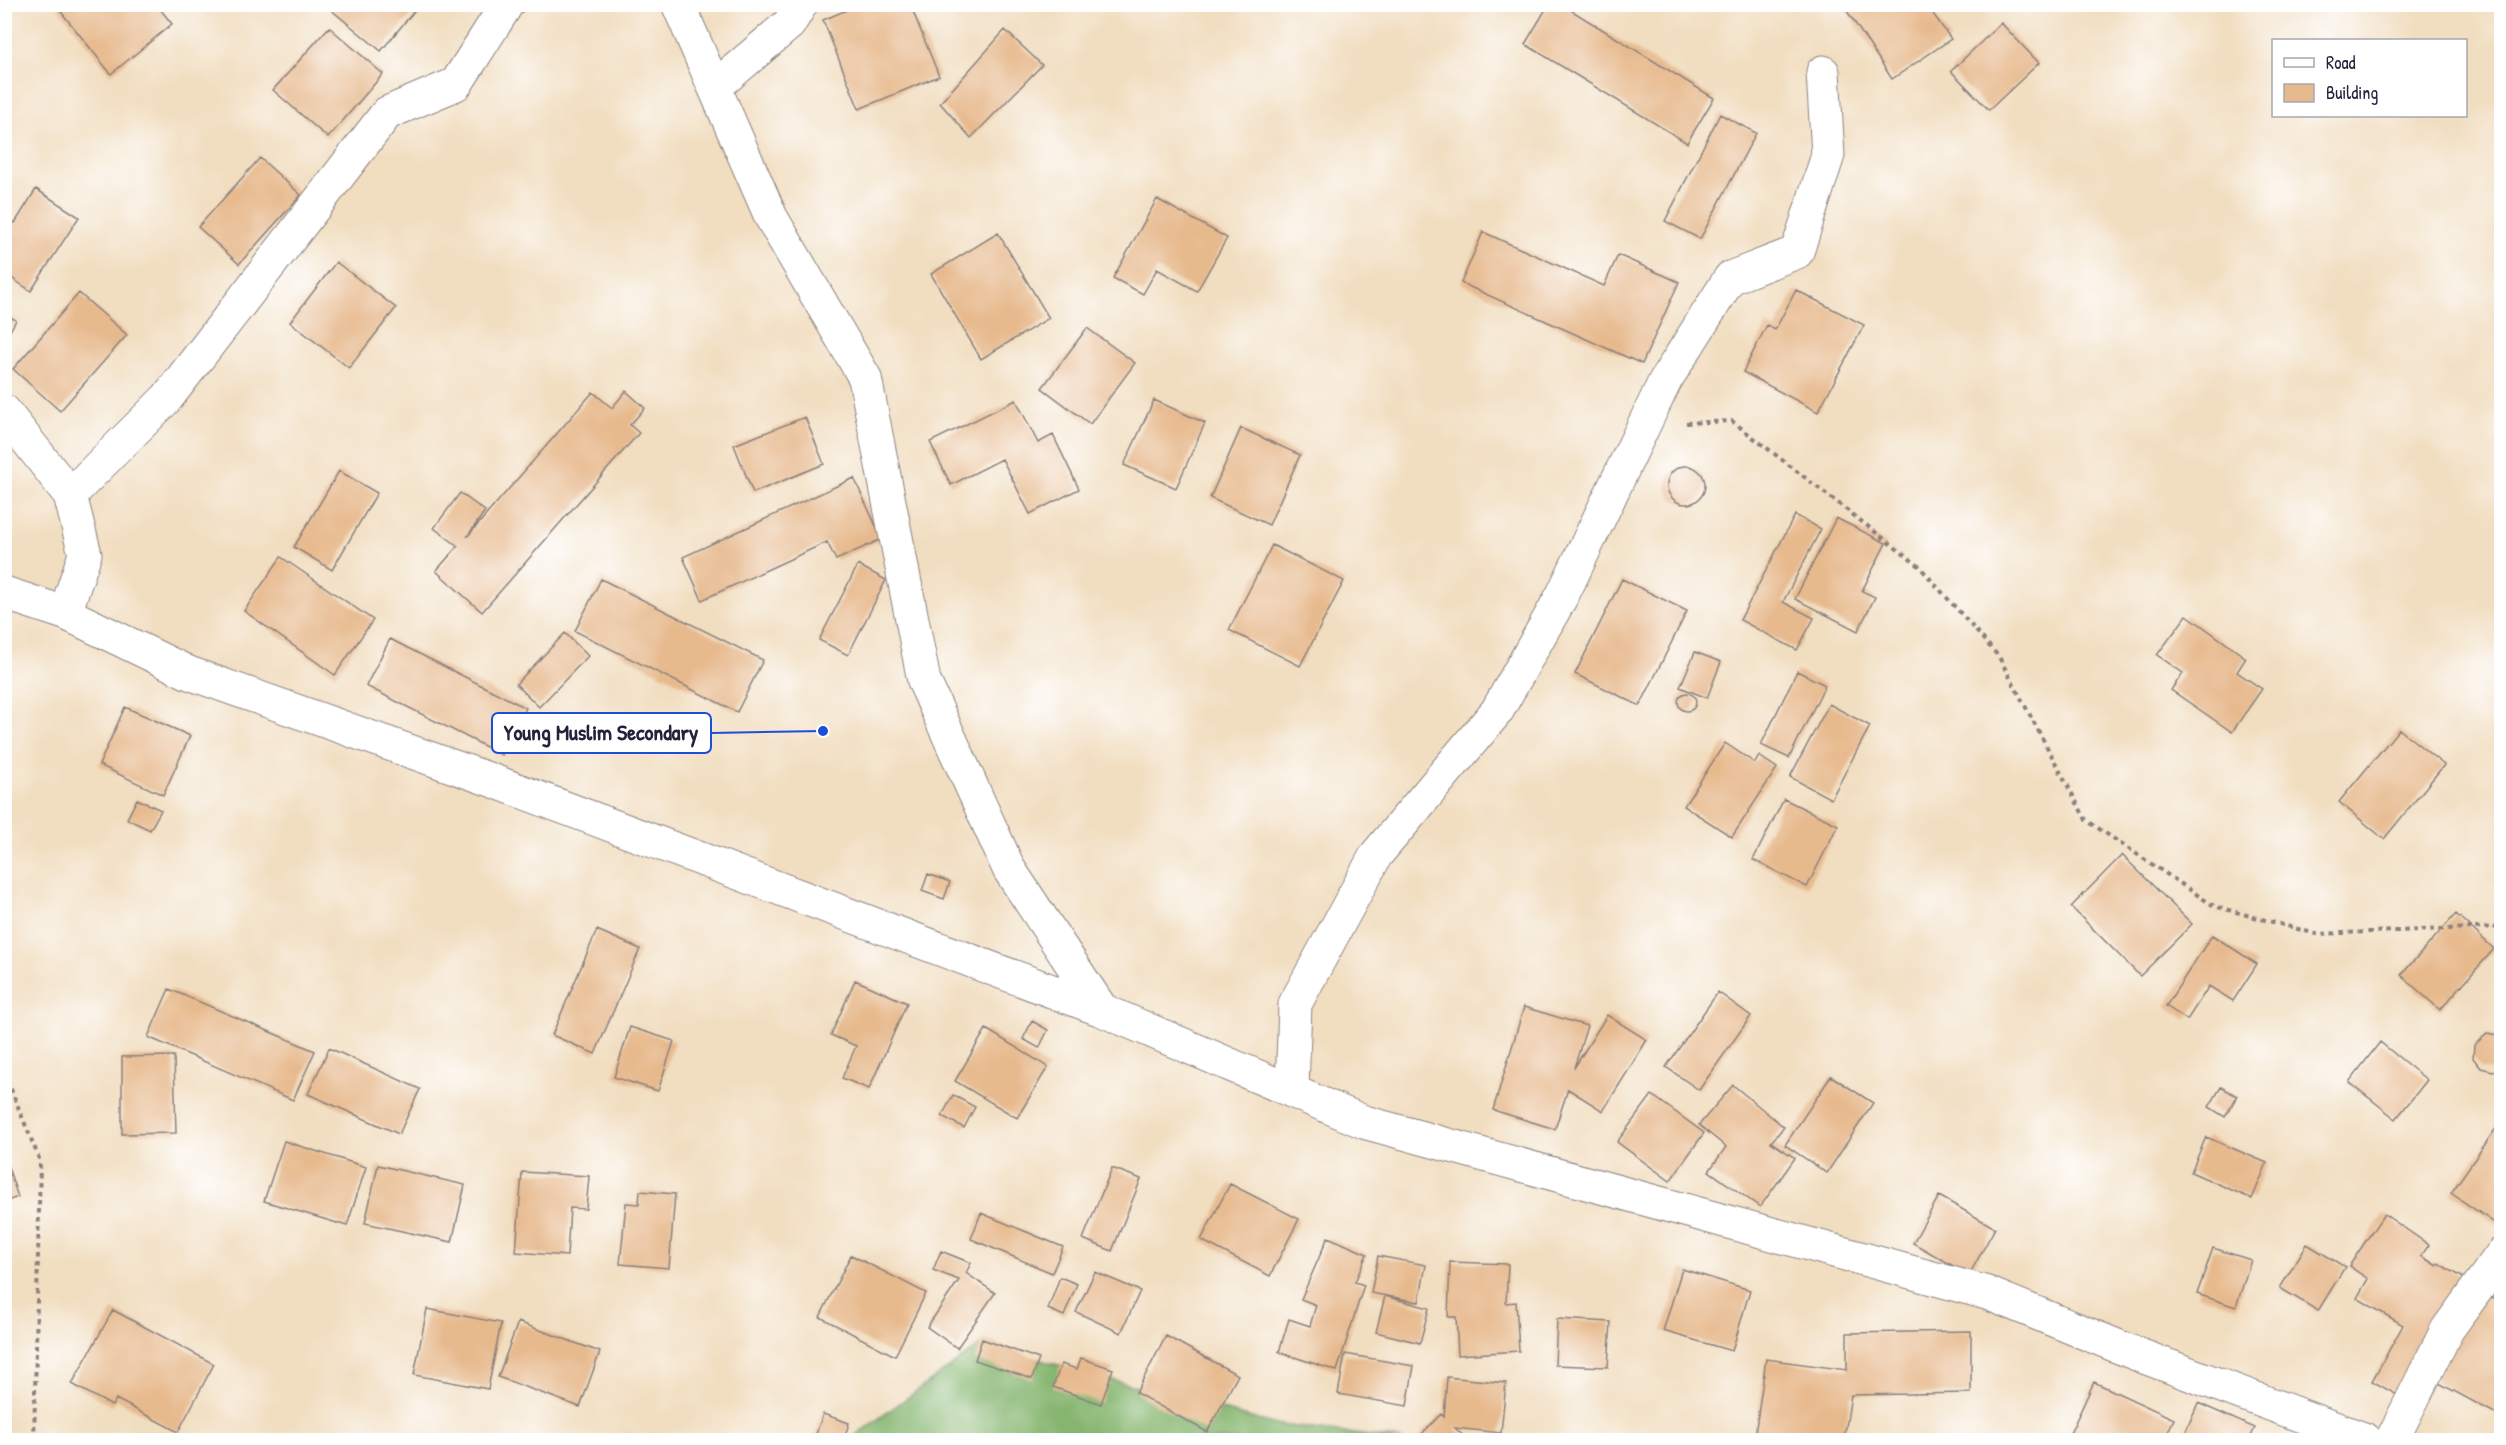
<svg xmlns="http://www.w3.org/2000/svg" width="2506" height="1445" font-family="'Patrick Hand',sans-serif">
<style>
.forest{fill:#85b56e;stroke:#546c54;stroke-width:1.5}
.building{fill:#e7ba8e}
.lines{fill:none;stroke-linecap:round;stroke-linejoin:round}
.minor-casing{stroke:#8a807d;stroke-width:35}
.path{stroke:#8a807d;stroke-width:4;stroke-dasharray:4.5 4.5;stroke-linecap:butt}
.minor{stroke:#fff;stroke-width:33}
.leader{fill:none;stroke:#1d4ed8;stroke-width:2}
.callout-dot{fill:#1d4ed8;stroke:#fff;stroke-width:2}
.callout{fill:#fff;stroke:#1d4ed8;stroke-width:2}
.callout-label{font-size:22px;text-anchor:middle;font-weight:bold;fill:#22223b}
</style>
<rect width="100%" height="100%" fill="#fff"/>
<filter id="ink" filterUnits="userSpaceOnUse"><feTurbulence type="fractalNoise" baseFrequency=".0167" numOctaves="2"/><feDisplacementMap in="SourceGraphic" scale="12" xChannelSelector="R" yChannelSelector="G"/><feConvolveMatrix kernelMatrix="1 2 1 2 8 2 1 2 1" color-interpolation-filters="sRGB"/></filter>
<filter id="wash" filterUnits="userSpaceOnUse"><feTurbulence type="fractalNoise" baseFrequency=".008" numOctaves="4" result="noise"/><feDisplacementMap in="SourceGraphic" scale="24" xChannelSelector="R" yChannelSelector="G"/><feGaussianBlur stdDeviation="1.35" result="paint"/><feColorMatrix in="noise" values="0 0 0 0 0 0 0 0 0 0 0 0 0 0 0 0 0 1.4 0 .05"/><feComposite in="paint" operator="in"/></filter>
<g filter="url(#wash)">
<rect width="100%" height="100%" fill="#f1ddbf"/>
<!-- forest -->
<path class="forest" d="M 982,1344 L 1273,1424 L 1402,1440 L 849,1440 Z"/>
<g id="blocks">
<!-- building -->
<path class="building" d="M 4,4 L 15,4 L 4,16 Z
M 63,4 L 156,4 L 172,24 L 111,74 L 58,8 Z
M 324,4 L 420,4 L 381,51 Z
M 861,4 L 910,4 L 939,76 L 859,109 L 823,20 Z
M 1066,4 L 1085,4 L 1080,12 Z
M 1549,4 L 1561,4 L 1714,98 L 1687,143 L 1525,44 Z
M 1851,5 L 1927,5 L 1951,39 L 1892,79 L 1845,8 Z
M 2001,23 L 2039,63 L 1989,110 L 1951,71 Z
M 329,27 L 383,74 L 328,138 L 273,90 Z
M 1005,30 L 1042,65 L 971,138 L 940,103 Z
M 1720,114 L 1756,133 L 1700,239 L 1665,221 Z
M 260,158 L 301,195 L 239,264 L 198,227 Z
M 36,189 L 79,217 L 31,291 L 4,273 L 4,216 L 15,223 Z
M 1157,199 L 1227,238 L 1197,291 L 1157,269 L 1143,294 L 1113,278 Z
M 1483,232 L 1604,286 L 1618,255 L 1679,282 L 1642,364 L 1461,283 Z
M 998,233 L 1049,318 L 981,359 L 931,274 Z
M 336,262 L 396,308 L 349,368 L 290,322 Z
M 1796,290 L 1864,325 L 1818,412 L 1743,372 L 1767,325 L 1775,330 Z
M 79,293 L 127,335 L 60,411 L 13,369 Z
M 4,314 L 16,320 L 4,342 Z
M 1087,328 L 1135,363 L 1090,424 L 1042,388 Z
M 626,391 L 645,408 L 630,425 L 639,433 L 482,612 L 436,571 L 458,546 L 434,528 L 460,493 L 485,511 L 467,537 L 593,392 L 612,408 Z
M 1016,400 L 1038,443 L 1053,435 L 1079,489 L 1030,514 L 1002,459 L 951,485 L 930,442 Z
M 1154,400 L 1205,423 L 1176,488 L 1124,465 Z
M 805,417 L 824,464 L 753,493 L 734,445 Z
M 1241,428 L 1300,455 L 1269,525 L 1210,498 Z
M1667 485a19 19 0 1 1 38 0a19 19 0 1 1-38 0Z
M 339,471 L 377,493 L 332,570 L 294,547 Z
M 854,478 L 882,539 L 836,560 L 827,542 L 702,600 L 683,557 Z
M 1795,515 L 1821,529 L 1783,602 L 1814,618 L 1797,650 L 1740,620 Z
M 1836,518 L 1886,543 L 1862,591 L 1875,597 L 1858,631 L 1795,599 Z
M 1272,545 L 1344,581 L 1300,666 L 1229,630 Z
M 281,557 L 373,620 L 335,675 L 244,611 Z
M 858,565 L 886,580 L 848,655 L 819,640 Z
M 601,579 L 763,660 L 737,712 L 575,631 Z
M 1622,579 L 1687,611 L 1640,706 L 1575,674 Z
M 2187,615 L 2246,658 L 2237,672 L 2262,689 L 2232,732 L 2171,690 L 2183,673 L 2157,655 Z
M 565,633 L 588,656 L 539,707 L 516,684 Z
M 390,639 L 526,708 L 502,755 L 366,686 Z
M 1695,652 L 1721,662 L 1707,698 L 1680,687 Z
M 1797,671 L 1825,685 L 1789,758 L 1761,745 Z
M1678 702a9 9 0 1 1 18 0a9 9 0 1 1-18 0Z
M 1829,704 L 1870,726 L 1831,799 L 1790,777 Z
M 125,707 L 190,736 L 163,795 L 99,765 Z
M 2399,729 L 2444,765 L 2384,839 L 2339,802 Z
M 1725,743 L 1755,763 L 1759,756 L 1777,768 L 1732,837 L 1684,806 Z
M 137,799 L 161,810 L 150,830 L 127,819 Z
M 1784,799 L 1838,825 L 1807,887 L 1753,860 Z
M 2122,855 L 2192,924 L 2140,976 L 2071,907 Z
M 928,874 L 950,882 L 944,899 L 922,891 Z
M 2456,914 L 2494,949 L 2440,1010 L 2401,975 Z
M 597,930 L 640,949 L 595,1054 L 552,1035 Z
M 2212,935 L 2257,964 L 2233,1001 L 2209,986 L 2187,1020 L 2166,1006 Z
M 855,980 L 907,1003 L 869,1089 L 842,1078 L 856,1046 L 831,1035 Z
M 169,989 L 315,1051 L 293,1100 L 148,1037 Z
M 1718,992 L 1751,1016 L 1699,1090 L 1666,1067 Z
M 1524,1007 L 1587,1026 L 1574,1068 L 1607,1015 L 1647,1040 L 1603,1111 L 1568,1089 L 1555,1129 L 1493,1110 Z
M 1032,1021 L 1048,1030 L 1039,1048 L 1023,1039 Z
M 630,1027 L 674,1041 L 658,1091 L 614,1077 Z
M 986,1029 L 1048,1067 L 1017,1118 L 955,1081 Z
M 2487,1034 L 2502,1037 L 2502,1068 L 2493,1071 L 2481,1068 L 2473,1058 L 2474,1045 Z
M 2380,1042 L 2427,1080 L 2396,1119 L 2349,1082 Z
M 329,1048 L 420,1089 L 399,1134 L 308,1094 Z
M 174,1056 L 176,1133 L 122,1134 L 122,1057 Z
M 1831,1076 L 1873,1103 L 1827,1173 L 1785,1145 Z
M 1733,1085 L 1784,1127 L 1771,1142 L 1795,1158 L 1760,1207 L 1709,1171 L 1726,1147 L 1699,1125 Z
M 2221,1087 L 2237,1096 L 2225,1117 L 2209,1107 Z
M 953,1095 L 975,1107 L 964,1128 L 942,1116 Z
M 1652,1095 L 1704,1133 L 1670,1181 L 1617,1142 Z
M 2497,1127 L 2502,1130 L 2502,1228 L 2451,1193 Z
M 2206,1137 L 2267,1163 L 2252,1199 L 2191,1172 Z
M 284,1141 L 366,1167 L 347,1226 L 264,1201 Z
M 4,1155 L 18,1197 L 4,1202 Z
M 378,1165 L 465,1185 L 452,1242 L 365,1223 Z
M 1112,1168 L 1141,1179 L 1112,1251 L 1083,1239 Z
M 522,1172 L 589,1176 L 586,1209 L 570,1208 L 567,1256 L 516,1252 Z
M 1230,1184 L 1299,1219 L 1270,1276 L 1201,1240 Z
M 640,1191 L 675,1194 L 669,1268 L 620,1264 L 626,1203 L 639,1204 Z
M 1939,1196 L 1995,1228 L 1969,1275 L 1913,1243 Z
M 981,1213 L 1063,1247 L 1052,1273 L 971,1239 Z
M 2384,1214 L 2429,1245 L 2421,1256 L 2437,1266 L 2438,1263 L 2464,1278 L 2397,1395 L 2372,1381 L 2403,1325 L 2357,1298 L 2368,1279 L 2349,1266 Z
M 1328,1237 L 1367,1254 L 1355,1282 L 1364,1285 L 1337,1371 L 1279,1352 L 1289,1319 L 1310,1326 L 1316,1305 L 1301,1299 Z
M 2307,1244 L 2345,1267 L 2318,1311 L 2280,1288 Z
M 2213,1248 L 2251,1260 L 2236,1307 L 2197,1294 Z
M 941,1251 L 971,1263 L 966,1273 L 995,1293 L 957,1348 L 927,1327 L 959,1280 L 933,1270 Z
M 851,1255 L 926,1293 L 895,1356 L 820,1317 Z
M 1378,1256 L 1426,1265 L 1419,1302 L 1371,1293 Z
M 1450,1262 L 1508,1264 L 1506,1303 L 1516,1302 L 1519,1351 L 1458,1355 L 1456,1317 L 1448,1317 Z
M 1682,1269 L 1750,1290 L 1732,1351 L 1663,1331 Z
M 1095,1272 L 1140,1291 L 1121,1333 L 1076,1312 Z
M 1060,1277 L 1077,1284 L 1064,1316 L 1048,1309 Z
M 2482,1293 L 2502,1303 L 2502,1417 L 2435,1381 Z
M 1385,1296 L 1429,1308 L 1420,1343 L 1376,1332 Z
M 427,1309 L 501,1323 L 488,1389 L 414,1375 Z
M 113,1310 L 214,1364 L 178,1432 L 116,1399 L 112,1406 L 72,1384 Z
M 1557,1319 L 1611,1322 L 1608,1367 L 1555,1365 Z
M 518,1322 L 600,1352 L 580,1407 L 498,1377 Z
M 1971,1331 L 1971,1393 L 1851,1395 L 1844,1440 L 1795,1440 L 1755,1435 L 1766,1359 L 1847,1370 L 1847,1333 Z
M 1166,1336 L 1238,1375 L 1207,1432 L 1136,1393 Z
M 982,1339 L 1039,1359 L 1032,1379 L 975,1360 Z
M 1345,1354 L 1414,1366 L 1407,1406 L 1338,1394 Z
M 1081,1358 L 1113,1369 L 1101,1404 L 1053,1387 L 1061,1364 L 1077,1369 Z
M 1447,1377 L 1506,1383 L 1501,1433 L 1455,1428 L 1468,1440 L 1416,1440 L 1441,1414 L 1444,1417 Z
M 2094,1382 L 2174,1419 L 2164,1440 L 2067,1440 Z
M 2198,1403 L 2255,1428 L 2249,1440 L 2182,1440 Z
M 823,1414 L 849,1423 L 844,1440 L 814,1440 Z"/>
</g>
</g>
<g filter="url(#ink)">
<use href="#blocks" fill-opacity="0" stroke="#8a807d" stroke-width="1.5"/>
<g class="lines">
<defs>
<path id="minor" d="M 678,4 L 771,217 L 865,378 L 924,681 L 1009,869 L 1102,1010
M 715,87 L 789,24 L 801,4
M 4,411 L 70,495
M 4,593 L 65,613 L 189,673 L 491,780 L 1102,1010 L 1364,1122 L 1987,1293 L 2139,1355 L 2366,1440
M 65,613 L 85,554 L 70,495 L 167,398 L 387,113 L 456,84 L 507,4
M 1292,1090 L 1295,1004 L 1376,855 L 1497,711 L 1563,594 L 1665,381 L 1730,278 L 1797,252 L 1828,155 L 1823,72
M 2392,1440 L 2447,1330 L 2502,1254"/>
</defs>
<!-- minor casing -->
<use href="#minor" class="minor-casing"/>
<!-- path -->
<path class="path" d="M 1686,423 L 1732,421 L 1919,566 L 1999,657 L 2086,820 L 2214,906 L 2316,934 L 2502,927
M 4,1072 L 40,1161 L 34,1440"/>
<!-- minor -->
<use href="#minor" class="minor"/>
</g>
</g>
<!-- callouts -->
<path class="leader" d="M823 731L711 733"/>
<circle class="callout-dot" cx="823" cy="731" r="6"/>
<rect class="callout" x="492" y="713" width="219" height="40" rx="6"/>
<g class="callout-label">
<text x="601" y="740">Young Muslim Secondary</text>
</g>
<!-- margin -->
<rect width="2506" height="1445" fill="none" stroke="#fff" stroke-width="24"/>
<!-- legend -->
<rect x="2272" y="39" width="195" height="78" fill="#ffffff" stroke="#a7a7b1" stroke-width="1.5"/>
<rect x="2284" y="58" width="30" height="9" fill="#ffffff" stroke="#a7a7b1" stroke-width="1.5"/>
<text x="2326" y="69" font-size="18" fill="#22223b">Road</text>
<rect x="2284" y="84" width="30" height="18" fill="#e7ba8e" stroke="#a7a7b1" stroke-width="1.5"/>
<text x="2326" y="99" font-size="18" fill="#22223b">Building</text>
</svg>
